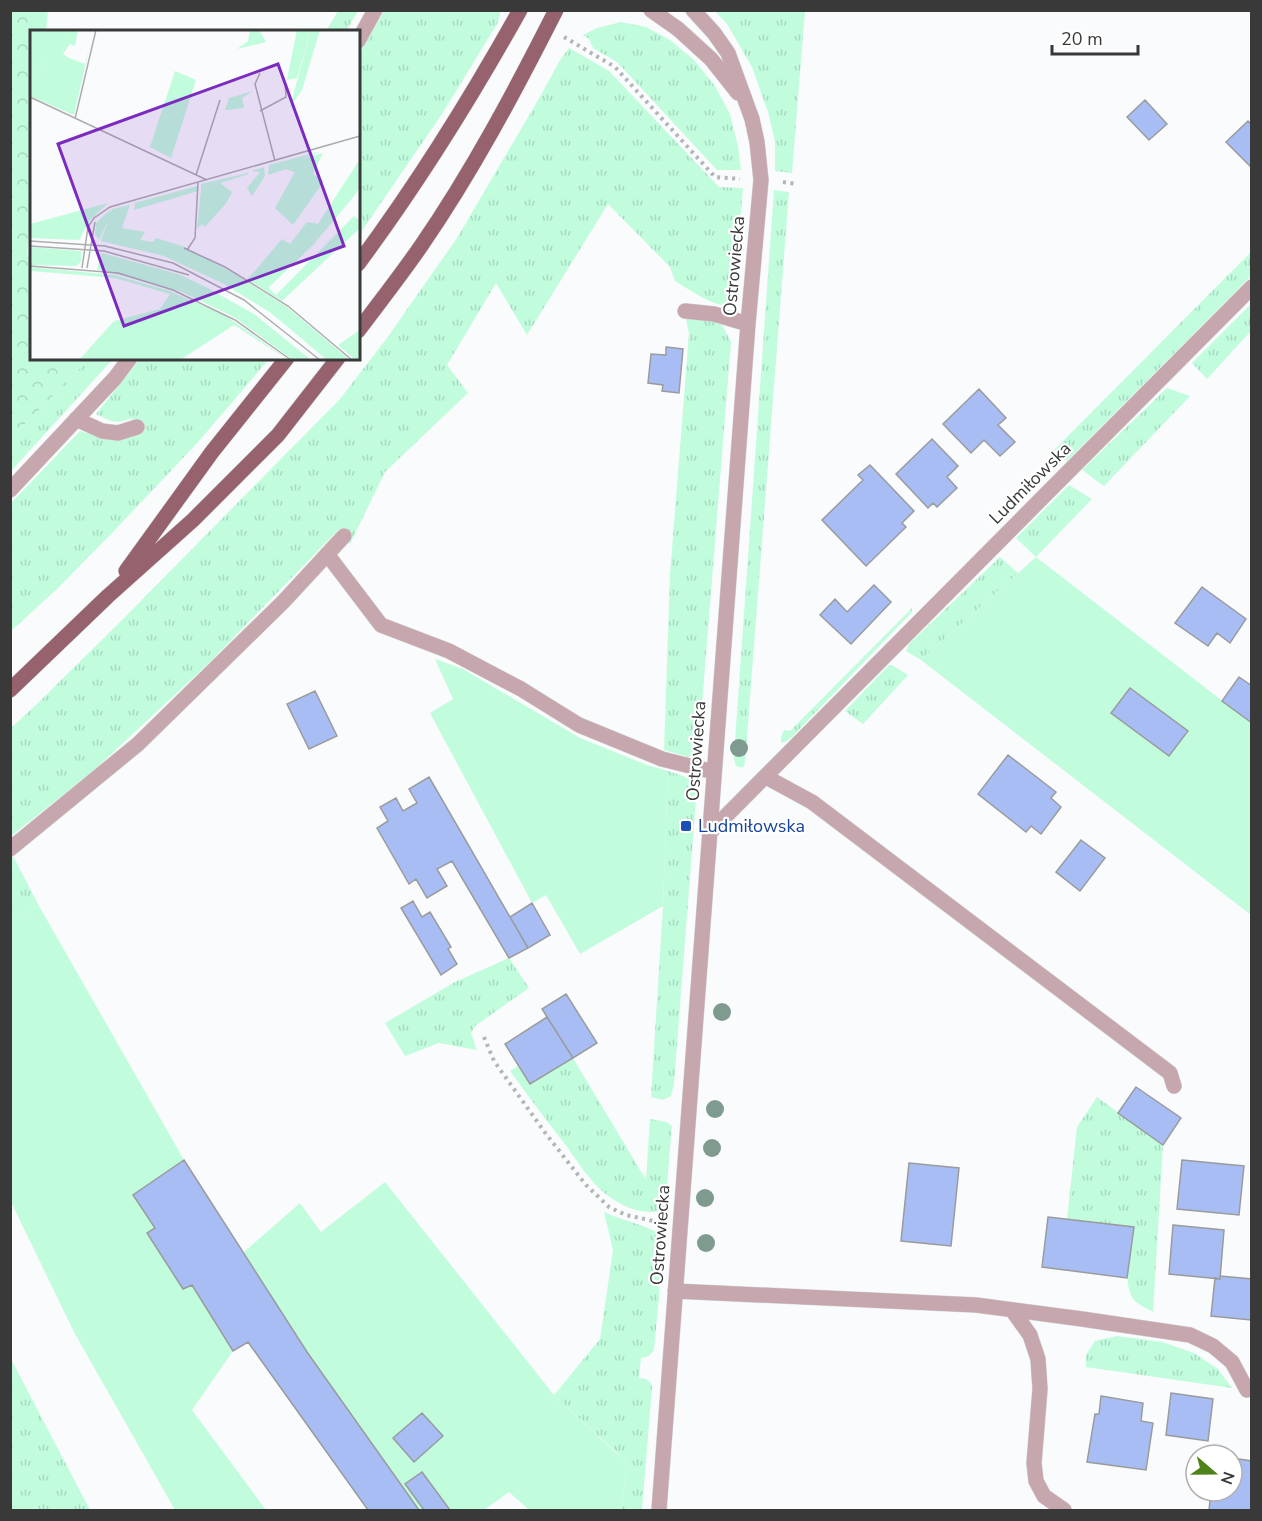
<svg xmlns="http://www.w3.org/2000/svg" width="1262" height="1521" font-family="'Nunito Sans',sans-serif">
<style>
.grass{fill:url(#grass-tufts)}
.forest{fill:url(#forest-crowns)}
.garden{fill:#c1fcdd}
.building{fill:#a7bdf4;stroke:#9a9b9d;stroke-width:1.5}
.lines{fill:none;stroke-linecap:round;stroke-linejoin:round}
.minor-casing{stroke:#d7d8da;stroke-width:16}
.major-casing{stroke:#d7d8da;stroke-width:16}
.path{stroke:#b4b5b7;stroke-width:4;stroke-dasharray:3 4.5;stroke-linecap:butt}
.minor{stroke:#c6a7ae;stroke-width:15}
.major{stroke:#96626e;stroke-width:15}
.tree{fill:#7f9b90}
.transit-dot{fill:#1a4fb4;stroke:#fff;stroke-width:2}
.labels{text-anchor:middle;stroke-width:4.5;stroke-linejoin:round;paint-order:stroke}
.street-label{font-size:18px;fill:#39393a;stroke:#fff}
.transit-label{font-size:18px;fill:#164399;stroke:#fff;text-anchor:start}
.inset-road{fill:none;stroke:#adadaf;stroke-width:1.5}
.view{fill:#7b2cbf;fill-opacity:0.15;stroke:#7b2cbf;stroke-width:3}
.inset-edge{fill:none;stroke:#39393a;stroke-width:3}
</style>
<defs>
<pattern id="grass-tufts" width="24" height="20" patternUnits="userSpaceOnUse" patternTransform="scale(1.5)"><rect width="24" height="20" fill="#c1fcdd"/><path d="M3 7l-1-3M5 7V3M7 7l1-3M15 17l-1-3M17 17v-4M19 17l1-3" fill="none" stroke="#a7d9be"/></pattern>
<pattern id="forest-crowns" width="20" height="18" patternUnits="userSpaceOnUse" patternTransform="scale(1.5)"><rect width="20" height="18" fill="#c1fcdd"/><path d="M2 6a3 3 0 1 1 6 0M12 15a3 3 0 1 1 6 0" fill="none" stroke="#a7d9be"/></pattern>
</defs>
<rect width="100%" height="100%" fill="#fafbfd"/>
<!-- grass -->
<path class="grass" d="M 338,11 L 358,11 L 346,31 L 326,31 Z
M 384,11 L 501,11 L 497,24 L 442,114 L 359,235 L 359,54 Z
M 715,11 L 805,11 L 792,173 L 775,171 L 775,142 L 768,112 L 752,67 L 727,24 Z
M 621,22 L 646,27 L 670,40 L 694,60 L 715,86 L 730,114 L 738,146 L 741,170 L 717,170 L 617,62 L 593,48 L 589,39 L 583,35 L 597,28 Z
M 569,48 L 609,71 L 719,187 L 743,188 L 734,296 L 731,305 C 716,309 689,289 675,281 L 670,267 L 608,204 L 527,335 L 496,283 L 447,365 L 468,393 L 385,472 L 350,544 L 339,529 L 210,662 L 93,771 L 11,836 L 11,728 L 36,705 L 123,619 L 340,399 L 387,338 L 457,238 L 541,95 L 560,60 Z
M 774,190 L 789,192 L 745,762 L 743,768 L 736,766 L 734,759 L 734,755 Z
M 1251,252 L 1251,276 L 1067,461 L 1054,450 Z
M 1251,304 L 1251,331 L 1207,379 L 1192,363 Z
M 686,319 L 706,319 L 722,325 L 731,342 L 699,742 L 695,753 L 689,757 L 664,750 L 670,575 L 689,333 Z
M 89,359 L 113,359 L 11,471 L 11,438 Z
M 140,359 L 269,359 L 199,441 L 113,532 L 57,589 L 11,631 L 11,503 L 80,431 C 105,439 116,441 141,434 L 131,418 C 116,425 110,421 96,414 Z
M 1167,388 L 1190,396 L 1104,486 L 1082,470 Z
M 1069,485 L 1092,499 L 1036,557 L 1016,538 Z
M 1000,557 L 1018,573 L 921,660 L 906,651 L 909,644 Z
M 912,608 L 912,612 L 790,739 L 782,743 L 781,737 L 784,730 L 790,731 Z
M 889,665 L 892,665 L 908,675 L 863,724 L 845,711 Z
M 668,771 L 689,778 L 697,786 L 674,1084 L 671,1096 L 663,1100 L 651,1097 L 663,906 Z
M 13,856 L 39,906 L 11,919 L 10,858 Z
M 509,958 L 529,988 L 475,1026 L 471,1033 L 477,1050 L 439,1043 L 405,1056 L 385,1023 L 455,982 Z
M 573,1058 L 646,1180 L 650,1119 L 667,1122 L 672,1126 L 665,1209 C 645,1218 618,1205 602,1191 C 589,1179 578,1163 568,1148 C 548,1123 529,1097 510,1071 L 518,1066 L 530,1084 Z
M 1097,1097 L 1163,1145 L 1153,1312 C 1148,1309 1141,1306 1136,1302 C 1120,1288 1131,1246 1134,1227 L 1067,1219 L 1077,1127 Z
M 604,1212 C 622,1221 644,1224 662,1235 L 664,1242 L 654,1350 L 649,1356 L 641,1358 L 639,1378 L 646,1379 L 651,1383 L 652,1388 L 642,1510 L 622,1510 L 627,1458 L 618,1454 L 554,1395 L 600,1339 L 613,1250 Z
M 1117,1336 L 1162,1342 L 1194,1353 L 1218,1369 L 1232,1388 L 1086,1367 L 1086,1355 L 1095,1341 Z
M 11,1359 L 90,1510 L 11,1510 Z"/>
<!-- forest -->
<path class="forest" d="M 11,10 L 48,11 L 46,31 L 32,32 L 32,198 L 27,255 L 31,261 L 32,358 L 89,359 L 11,438 Z"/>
<!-- garden -->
<path class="garden" d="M 1036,557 L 1251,723 L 1251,915 L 921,660 Z
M 435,659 L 463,669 L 580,738 L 647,765 L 668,771 L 663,906 L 580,954 L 546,895 L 532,903 L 430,713 L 453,699 Z
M 39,906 L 184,1160 L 133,1195 L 155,1228 L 148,1233 L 183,1289 L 192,1285 L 233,1351 L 192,1410 L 266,1510 L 175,1510 L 74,1332 L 11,1202 L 11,919 Z
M 385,1182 L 554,1395 L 617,1454 L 627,1458 L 622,1510 L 529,1510 L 509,1492 L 484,1510 L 419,1510 L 307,1352 L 243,1253 L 300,1203 L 321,1232 Z"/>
<!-- building -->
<path class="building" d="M 1145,100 L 1167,124 L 1149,140 L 1127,117 Z
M 1248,121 L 1252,125 L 1252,168 L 1226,142 Z
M 666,347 L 683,349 L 679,393 L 662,391 L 663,385 L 648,383 L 651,354 L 666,355 Z
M 979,389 L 1006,418 L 998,425 L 1015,442 L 1000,456 L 984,440 L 971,453 L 943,424 Z
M 932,439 L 958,466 L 947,477 L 957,488 L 937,507 L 933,503 L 928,508 L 896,474 Z
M 870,465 L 914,511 L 902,523 L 906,527 L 866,566 L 822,520 L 863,480 L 858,475 Z
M 874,585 L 891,602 L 851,644 L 820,615 L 835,599 L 847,612 Z
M 1202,587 L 1246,619 L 1230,643 L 1217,633 L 1208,646 L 1175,623 Z
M 1239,677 L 1252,686 L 1252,723 L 1222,701 Z
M 1130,688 L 1188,731 L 1169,756 L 1111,713 Z
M 315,691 L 337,736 L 309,749 L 287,704 Z
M 1008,755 L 1056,792 L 1051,798 L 1061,807 L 1041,834 L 1031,826 L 1026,832 L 978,794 Z
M 429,777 L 528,948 L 509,958 L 452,861 L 437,869 L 447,886 L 427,898 L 416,879 L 409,884 L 377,828 L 388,821 L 380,807 L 396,798 L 403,811 L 417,803 L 409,789 Z
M 1081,840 L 1105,858 L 1080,891 L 1056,872 Z
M 413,901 L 422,917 L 430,912 L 451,947 L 448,949 L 457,964 L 441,975 L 401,908 Z
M 532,903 L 550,935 L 528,948 L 510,917 Z
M 566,994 L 597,1043 L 573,1058 L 542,1009 Z
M 547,1017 L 573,1058 L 530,1084 L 505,1044 Z
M 1136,1087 L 1181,1118 L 1163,1145 L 1118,1113 Z
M 184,1160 L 307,1352 L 419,1510 L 368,1510 L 248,1342 L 233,1351 L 192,1285 L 183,1289 L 147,1233 L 155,1228 L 133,1195 Z
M 1182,1160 L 1244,1166 L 1239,1215 L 1177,1209 Z
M 909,1163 L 959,1168 L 951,1246 L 901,1241 Z
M 1048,1217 L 1134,1227 L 1127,1278 L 1042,1267 Z
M 1173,1225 L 1224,1230 L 1220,1279 L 1169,1274 Z
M 1220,1276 L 1252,1279 L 1251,1320 L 1211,1316 L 1215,1278 L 1220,1279 Z
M 1171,1393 L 1213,1399 L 1208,1441 L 1166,1435 Z
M 1101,1396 L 1143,1403 L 1141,1421 L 1153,1423 L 1146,1470 L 1087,1462 L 1095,1414 L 1099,1414 Z
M 422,1413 L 443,1436 L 414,1462 L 393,1438 Z
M 1232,1458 L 1252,1461 L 1252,1510 L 1209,1510 L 1211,1491 L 1232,1491 Z
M 422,1472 L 450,1510 L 424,1510 L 405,1484 Z"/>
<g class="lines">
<defs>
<path id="minor" d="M 651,10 L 678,29 L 711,59 L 738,93
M 358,41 L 375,10
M 685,311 L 714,314 L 748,324
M 76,419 L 102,431 L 118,433 L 137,427
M 10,490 L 115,378 L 130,358
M 327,554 L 381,625 L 449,651 L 521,689 L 579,725 L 662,759 L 714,772
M 766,777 L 812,802 L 1170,1073 L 1174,1086
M 709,833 L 1252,287
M 10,849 L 138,744 L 284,601 L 344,536
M 675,1291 L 976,1305 L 1082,1319 L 1190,1335 L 1213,1346 L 1232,1362 L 1247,1390
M 1012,1310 L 1030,1335 L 1038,1359 L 1040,1389 L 1034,1463 L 1036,1481 L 1044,1496 L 1064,1510
M 659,1510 L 748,324 L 761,180 L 757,142 L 752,119 L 728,53 L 714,33 L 693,10"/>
<path id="major" d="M 358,264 C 418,183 471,98 520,10
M 358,331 C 379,303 401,275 421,246 C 472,172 515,91 556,10
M 126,571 L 212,452 L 287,358
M 10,690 L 108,596 L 193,520 L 278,435 L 338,358"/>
</defs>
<!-- minor casing -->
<use href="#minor" class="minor-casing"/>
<!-- major casing -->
<use href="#major" class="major-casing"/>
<!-- path -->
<path class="path" d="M 564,37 L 615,67 L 715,177 L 740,179
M 783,182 L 797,184
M 484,1037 L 494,1061 L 546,1134 L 586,1185 L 609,1207 L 626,1215 L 658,1222"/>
<!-- minor -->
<use href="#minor" class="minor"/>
<!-- major -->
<use href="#major" class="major"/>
</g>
<!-- trees -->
<g class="tree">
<circle cx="739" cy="748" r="9"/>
<circle cx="722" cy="1012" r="9"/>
<circle cx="715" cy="1109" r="9"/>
<circle cx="712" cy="1148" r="9"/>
<circle cx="705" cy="1198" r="9"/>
<circle cx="706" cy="1243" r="9"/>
</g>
<!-- markers -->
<rect class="transit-dot" x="680" y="820" width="12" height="12" rx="3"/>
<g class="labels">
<!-- street labels -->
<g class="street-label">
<text transform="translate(734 266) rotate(-85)" y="6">Ostrowiecka</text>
<text transform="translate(1030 483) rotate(-45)" y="6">Ludmiłowska</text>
<text transform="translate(696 751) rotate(-86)" y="6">Ostrowiecka</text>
<text transform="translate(660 1235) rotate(-86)" y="6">Ostrowiecka</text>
</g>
<!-- transit labels -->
<g class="transit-label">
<text x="698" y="832">Ludmiłowska</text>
</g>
</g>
<!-- overview -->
<g transform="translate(30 30)">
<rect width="330" height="330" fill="#fafbfd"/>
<path d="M 33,0 L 48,0 L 45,16 L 40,14 L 33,24 L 39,28 L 55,34 L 60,15 L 44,85 L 0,66 L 0,48 L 4,50 L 13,29 L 36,7 ZM 220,0 L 229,0 L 236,12 L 207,19 L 218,11 ZM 267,0 L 281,0 L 267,48 L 257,50 ZM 223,61 L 212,68 L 214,78 L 195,80 L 199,68 ZM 292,121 L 272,129 L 267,143 L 256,139 L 238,145 L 239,135 ZM 234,137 L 235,146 L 222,166 L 217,158 L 230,142 L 221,141 ZM 218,143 L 219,144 L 171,159 L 171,154 ZM 167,156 L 168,161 L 104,180 L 105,173 ZM 78,173 L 60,190 L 49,210 L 0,208 L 0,194 ZM 100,175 L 92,198 L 115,202 L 110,210 L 123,212 L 126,208 L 155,217 L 201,242 L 257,277 L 320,330 L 297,330 L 241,283 L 194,254 L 134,226 L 71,211 L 82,179 ZM 80,180 L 81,184 L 69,210 L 65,205 L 66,193 ZM 324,186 L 330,190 L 329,199 L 252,271 L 217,249 L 223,243 L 246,265 ZM 0,217 L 51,221 L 51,232 L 46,236 L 0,235 ZM 72,223 L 148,244 L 176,257 L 224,284 L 281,330 L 263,330 L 204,287 L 152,262 L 67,239 ZM 0,237 L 84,245 L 137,260 L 196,286 L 258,330 L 204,295 L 140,264 L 85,248 L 0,241 Z" fill="#c1fcdd"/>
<path d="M 33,0 L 36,7 L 30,29 L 13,29 L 4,50 L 0,48 L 0,1 ZM 281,0 L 290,0 L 272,60 L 260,77 ZM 140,264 L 204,295 L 150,330 L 49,330 L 84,291 L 130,279 Z" fill="#c1fcdd"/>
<path d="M 145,41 L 166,50 L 141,128 L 120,117 ZM 293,123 L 283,144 L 294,151 L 263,195 L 245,178 L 272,129 ZM 330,129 L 330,157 L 325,165 L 283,215 L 238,258 L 223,243 L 252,209 L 260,214 L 277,192 L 288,194 ZM 190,153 L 202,162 L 197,172 L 175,197 L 172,194 L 167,199 L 171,159 ZM 330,300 L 330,329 L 325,330 L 308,315 Z" fill="#c1fcdd"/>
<path class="inset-road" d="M 230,43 L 225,54 L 245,131M 0,67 L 177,150M 230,81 L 256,67 L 255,51M 45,89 L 66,0M 166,145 L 190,70M 0,211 L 75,216 L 143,233 L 214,270 L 290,330M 0,216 L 74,221 L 159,245M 154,218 L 195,237 L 258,276 L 322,330M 157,220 L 165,208 L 168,152M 0,236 L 88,243 L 143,260 L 205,290 L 261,330M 52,238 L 58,197 L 64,188 L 80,177 L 330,106M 57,238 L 65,192"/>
<path class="view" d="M 248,34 L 314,216 L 94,296 L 28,114 Z"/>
<rect width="330" height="330" class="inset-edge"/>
</g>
<!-- border -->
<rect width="1262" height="1521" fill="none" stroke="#39393a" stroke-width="24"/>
<!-- north arrow -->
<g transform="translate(1214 1473) rotate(110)"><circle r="28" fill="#ffffff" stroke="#b0b0b0" stroke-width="1.5"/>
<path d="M0-4.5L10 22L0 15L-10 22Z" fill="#4e8319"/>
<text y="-9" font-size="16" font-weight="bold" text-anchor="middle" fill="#39393a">N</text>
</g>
<!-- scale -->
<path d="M1052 45v9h86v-9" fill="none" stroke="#39393a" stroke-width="3"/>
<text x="1061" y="45" font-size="18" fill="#39393a" stroke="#ffffff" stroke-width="4.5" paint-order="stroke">20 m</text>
</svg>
